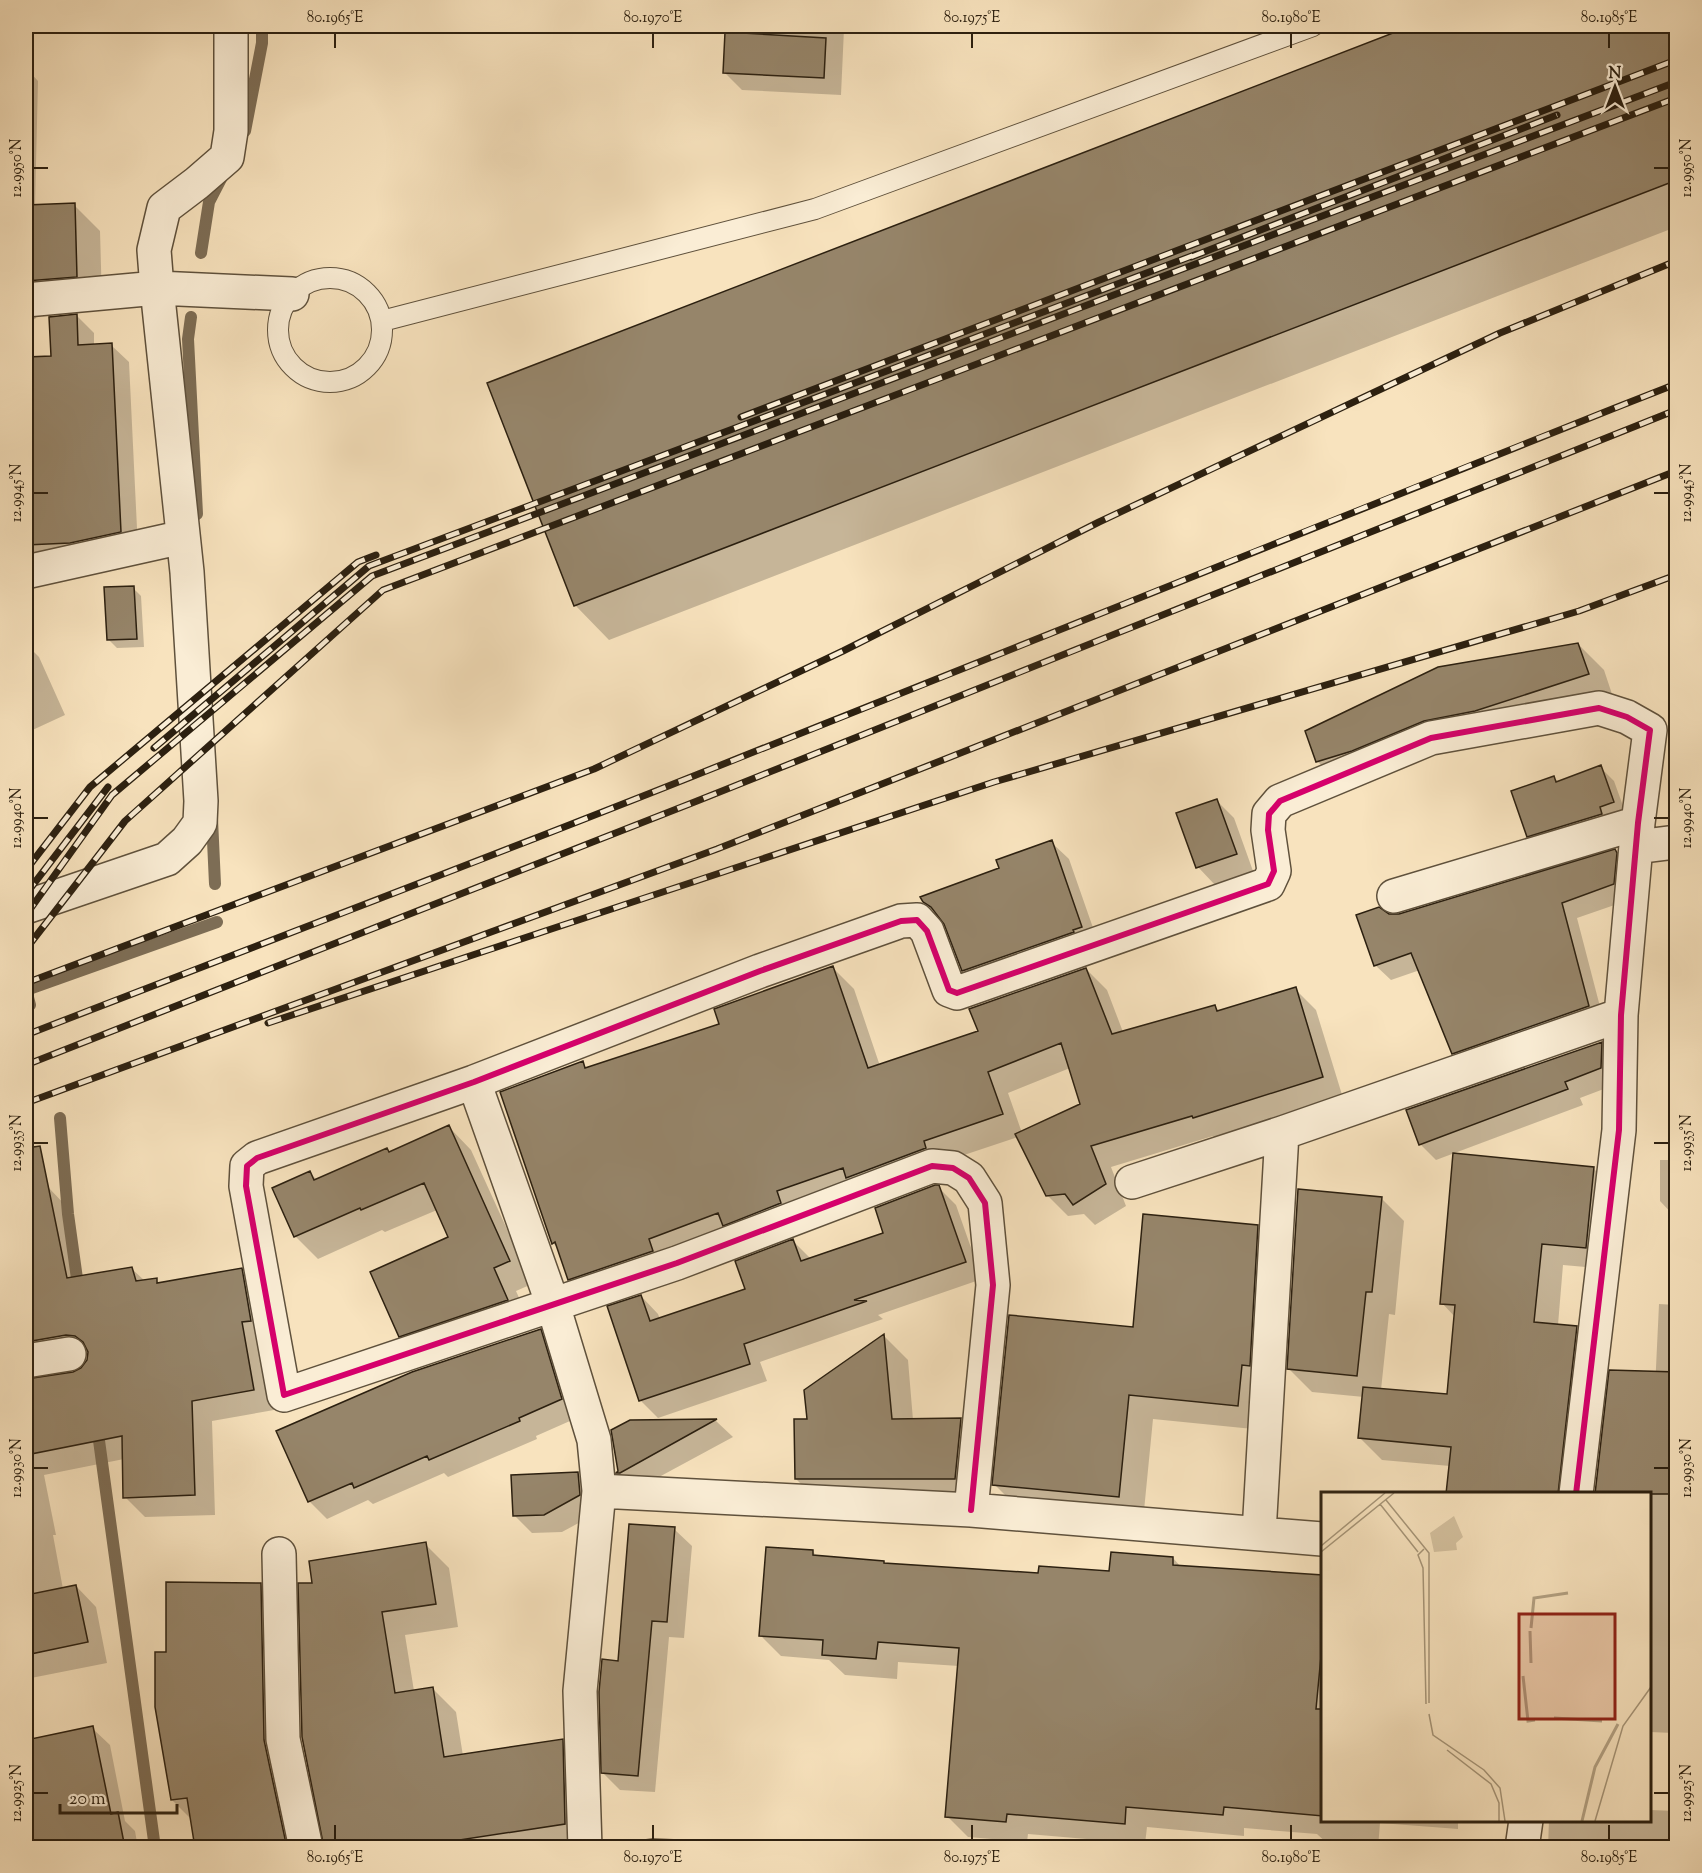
<svg xmlns="http://www.w3.org/2000/svg" width="1702" height="1873" font-family="'Sorts Mill Goudy',serif">
<style>
.shadow{fill:#0003;fill-rule:evenodd}
.lines{fill:none;stroke-linecap:round;stroke-linejoin:round}
.stream{stroke:#7d6d55;stroke-width:12}
.building{fill:#96856a;stroke:#2c2010;stroke-width:1.5}
.lane-casing{stroke:#5f513c;stroke-width:22}
.street-casing{stroke:#5f513c;stroke-width:36}
.lane{stroke:#faedd5;stroke-width:20}
.street{stroke:#faedd5;stroke-width:33}
.rail-casing{stroke:#2c2010;stroke-width:7}
.rail{stroke:#faedd5;stroke-width:4.5;stroke-dasharray:14;stroke-linecap:butt}
.cycleway-casing{stroke:#faedd5;stroke-width:10}
.cycleway{stroke:#d6006c;stroke-width:6}
.ticks{fill:none;stroke:#2c2010;stroke-width:2}
.inset-river{fill:none;stroke:#b3a183;stroke-width:3}
.inset-road{fill:none;stroke:#a69578;stroke-width:1.5}
.view{fill:#8f2418;fill-opacity:0.15;stroke:#8f2418;stroke-width:3}
.inset-edge{fill:none;stroke:#2c2010;stroke-width:3}
.neatline{fill:none;stroke:#2c2010;stroke-width:2}
.ticks-label{font-size:15px;text-anchor:middle;fill:#2c2010}
</style>
<rect width="100%" height="100%" fill="#f8e3be"/>
<filter id="stains"><feTurbulence type="fractalNoise" baseFrequency=".00333" numOctaves="4"/><feColorMatrix values="0 0 0 0 .2 0 0 0 0 .09 0 0 0 0 .02 0 0 0 .5 -.17"/></filter>
<radialGradient id="worn" r=".72"><stop offset=".6" stop-color="#630" stop-opacity="0"/><stop offset="1" stop-color="#630" stop-opacity=".3"/></radialGradient>
<!-- shadow -->
<path class="shadow" d="M 736,26 L 873,26 L 873,31 L 844,29 L 841,95 L 742,90 L 724,72 L 736,34 Z
M 1415,26 L 1676,26 L 1676,227 L 609,640 L 575,605 L 489,384 Z
M 26,68 L 38,81 L 35,206 L 74,205 L 100,231 L 102,302 L 41,311 L 35,319 L 26,320 Z
M 77,316 L 94,333 L 94,346 L 111,345 L 129,362 L 138,549 L 26,570 L 26,358 L 53,357 Z
M 133,588 L 141,596 L 144,647 L 117,648 L 108,639 Z
M 26,644 L 39,657 L 65,715 L 26,733 Z
M 1578,644 L 1604,670 L 1614,700 L 1451,746 L 1343,787 L 1317,761 Z
M 1600,767 L 1614,781 L 1627,817 L 1543,850 L 1529,836 L 1554,778 L 1559,782 Z
M 1216,800 L 1234,818 L 1253,871 L 1215,885 L 1198,867 Z
M 1051,842 L 1069,859 L 1099,945 L 981,988 L 963,971 L 946,923 L 924,901 L 1001,869 Z
M 1615,851 L 1630,867 L 1629,900 L 1577,918 L 1604,1022 L 1469,1069 L 1453,1053 L 1420,970 L 1391,980 L 1375,965 L 1389,916 L 1400,915 Z
M 1672,883 L 1676,883 L 1676,944 L 1672,939 Z
M 833,968 L 854,989 L 880,1066 L 980,1032 L 1086,969 L 1107,990 L 1123,1032 L 1214,1006 L 1220,1012 L 1295,989 L 1316,1010 L 1343,1098 L 1215,1138 L 1213,1136 L 1111,1167 L 1126,1206 L 1095,1225 L 1084,1214 L 1068,1216 L 1047,1195 L 1018,1137 L 943,1162 L 590,1300 L 569,1279 L 559,1249 L 553,1243 L 582,1063 L 588,1069 L 721,1025 ZM 1070,1068 L 1081,1105 L 1022,1133 L 1008,1093 Z
M 1601,1043 L 1617,1059 L 1617,1084 L 1580,1098 L 1583,1105 L 1436,1160 L 1420,1144 Z
M 449,1127 L 471,1150 L 532,1284 L 516,1291 L 530,1322 L 423,1358 L 400,1336 L 450,1238 L 437,1210 L 385,1232 L 382,1230 L 318,1259 L 295,1236 L 310,1173 L 317,1180 L 390,1153 Z
M 1660,1160 L 1676,1160 L 1676,1218 L 1660,1201 Z
M 1593,1168 L 1615,1190 L 1608,1269 L 1563,1265 L 1558,1325 L 1576,1327 L 1598,1349 L 1581,1494 L 1448,1494 L 1450,1466 L 1382,1460 L 1360,1438 L 1364,1397 L 1312,1392 L 1289,1369 L 1381,1198 L 1404,1221 L 1395,1315 L 1389,1314 L 1381,1390 L 1448,1396 L 1455,1317 L 1442,1303 Z
M 48,1187 L 68,1208 L 82,1277 L 132,1269 L 145,1281 L 156,1280 L 160,1284 L 241,1270 L 262,1290 L 262,1342 L 274,1410 L 212,1421 L 215,1515 L 145,1517 L 125,1497 L 124,1459 L 44,1475 L 56,1535 L 53,1535 L 63,1589 L 76,1586 L 96,1607 L 107,1663 L 26,1679 L 26,1380 L 72,1374 L 81,1370 L 88,1362 L 89,1355 L 47,1362 L 27,1341 L 26,1192 Z
M 938,1187 L 956,1205 L 982,1279 L 878,1315 L 883,1319 L 760,1362 L 767,1381 L 658,1418 L 641,1401 L 609,1307 L 641,1296 L 658,1314 L 660,1319 L 747,1290 L 793,1241 L 810,1258 L 885,1234 Z
M 1257,1226 L 1282,1251 L 1263,1430 L 1153,1419 L 1143,1521 L 1019,1509 L 994,1484 L 1134,1329 Z
M 1659,1304 L 1676,1305 L 1676,1669 L 1675,1669 L 1673,1733 L 1650,1732 L 1650,1494 Z
M 540,1330 L 558,1348 L 579,1417 L 536,1436 L 537,1439 L 448,1477 L 444,1473 L 373,1504 L 368,1500 L 327,1519 L 309,1501 Z
M 884,1336 L 908,1360 L 913,1420 L 961,1420 L 984,1443 L 978,1503 L 820,1503 L 796,1479 L 808,1420 L 805,1390 Z
M 630,1421 L 716,1421 L 733,1437 L 635,1490 L 618,1473 Z
M 578,1474 L 595,1491 L 597,1513 L 562,1532 L 532,1533 L 515,1516 Z
M 674,1529 L 692,1546 L 684,1638 L 669,1637 L 655,1792 L 620,1790 L 603,1773 L 620,1662 Z
M 425,1544 L 449,1568 L 458,1627 L 405,1635 L 414,1691 L 432,1688 L 456,1712 L 463,1756 L 562,1741 L 586,1764 L 584,1848 L 326,1848 L 314,1585 Z
M 813,1552 L 817,1556 L 883,1562 L 886,1565 L 1040,1575 L 1111,1573 L 1173,1558 L 1181,1567 L 1322,1576 L 1322,1820 L 1458,1820 L 1458,1829 L 1380,1823 L 1378,1848 L 1331,1847 L 1317,1834 L 1244,1828 L 1244,1836 L 1147,1827 L 1145,1844 L 1028,1834 L 1027,1842 L 968,1837 L 947,1816 L 959,1666 L 898,1662 L 897,1679 L 845,1675 L 829,1660 L 781,1656 L 760,1635 Z
M 260,1584 L 280,1604 L 302,1848 L 196,1848 L 192,1820 L 172,1800 L 168,1654 Z
M 92,1728 L 110,1745 L 125,1821 L 135,1831 L 138,1848 L 26,1848 L 26,1741 Z
M 1650,1810 L 1676,1811 L 1676,1848 L 1548,1848 L 1549,1820 L 1650,1820 Z"/>
<g class="lines">
<!-- stream -->
<path class="stream" d="M 245,131 L 262,43 L 262,26
M 201,253 L 209,202 L 224,173
M 191,317 L 188,339 L 197,514
M 212,819 L 215,884
M 30,1005 L 26,990 L 217,922
M 60,1118 L 68,1214 L 79,1293
M 97,1426 L 155,1848
M 628,1848 L 653,1844 L 734,1848"/>
</g>
<!-- building -->
<path class="building" d="M 1411,26 L 1677,26 L 1677,180 L 574,606 L 487,383 Z
M 725,32 L 826,38 L 824,78 L 723,73 Z
M 75,203 L 77,277 L 26,281 L 26,205 Z
M 77,314 L 78,345 L 112,343 L 121,532 L 70,543 L 26,545 L 26,357 L 51,356 L 49,317 Z
M 134,586 L 137,639 L 107,640 L 104,587 Z
M 1578,643 L 1589,674 L 1475,711 L 1424,721 L 1352,751 L 1316,762 L 1305,731 L 1438,667 Z
M 1601,765 L 1614,802 L 1600,807 L 1602,814 L 1527,837 L 1511,791 L 1554,776 L 1556,782 Z
M 1217,799 L 1237,854 L 1196,868 L 1176,813 Z
M 1052,840 L 1082,927 L 1073,930 L 1074,932 L 962,971 L 944,924 L 931,907 L 923,902 L 920,897 L 999,868 L 996,860 Z
M 1615,849 L 1617,853 L 1614,884 L 1562,903 L 1589,1006 L 1452,1054 L 1411,953 L 1374,966 L 1356,915 L 1379,907 L 1389,914 L 1399,914 Z
M 833,966 L 868,1068 L 978,1031 L 969,1009 L 1086,968 L 1112,1034 L 1215,1005 L 1217,1011 L 1296,987 L 1323,1077 L 1193,1118 L 1192,1116 L 1091,1146 L 1106,1184 L 1073,1205 L 1065,1194 L 1046,1196 L 1015,1134 L 1080,1104 L 1061,1043 L 988,1072 L 1003,1114 L 924,1141 L 926,1148 L 846,1178 L 843,1168 L 777,1191 L 781,1203 L 723,1226 L 718,1213 L 649,1239 L 653,1251 L 568,1280 L 555,1242 L 552,1244 L 500,1092 L 583,1061 L 585,1068 L 719,1024 L 714,1009 Z
M 1602,1042 L 1601,1068 L 1565,1082 L 1568,1089 L 1419,1145 L 1406,1110 Z
M 449,1125 L 510,1261 L 494,1268 L 508,1300 L 399,1337 L 370,1272 L 448,1237 L 424,1183 L 361,1210 L 360,1208 L 294,1237 L 272,1188 L 310,1171 L 314,1180 L 387,1148 L 389,1152 Z
M 40,1146 L 67,1278 L 132,1267 L 136,1281 L 157,1278 L 157,1283 L 242,1268 L 251,1321 L 242,1322 L 254,1390 L 192,1401 L 195,1495 L 123,1498 L 122,1436 L 26,1455 L 26,1379 L 73,1372 L 81,1368 L 87,1360 L 88,1352 L 83,1342 L 75,1336 L 66,1335 L 26,1342 L 26,1148 Z
M 1453,1153 L 1594,1167 L 1586,1248 L 1542,1244 L 1534,1322 L 1577,1326 L 1558,1494 L 1446,1494 L 1451,1447 L 1358,1438 L 1363,1387 L 1447,1394 L 1455,1305 L 1440,1304 Z
M 935,1185 L 939,1185 L 966,1262 L 854,1300 L 867,1301 L 744,1344 L 750,1364 L 639,1401 L 607,1306 L 641,1295 L 650,1321 L 745,1289 L 735,1261 L 793,1239 L 801,1261 L 883,1233 L 875,1208 Z
M 1298,1189 L 1382,1197 L 1372,1292 L 1366,1292 L 1357,1376 L 1287,1369 Z
M 1143,1214 L 1258,1225 L 1250,1366 L 1242,1365 L 1238,1406 L 1129,1395 L 1119,1497 L 992,1485 L 1009,1315 L 1133,1327 Z
M 541,1329 L 562,1399 L 519,1418 L 520,1421 L 429,1460 L 427,1456 L 354,1488 L 352,1483 L 308,1502 L 276,1431 L 412,1372 Z
M 884,1334 L 892,1419 L 961,1418 L 955,1479 L 795,1479 L 794,1419 L 807,1419 L 804,1390 Z
M 1609,1370 L 1677,1372 L 1677,1434 L 1674,1434 L 1674,1494 L 1595,1494 Z
M 717,1419 L 620,1473 L 616,1473 L 618,1471 L 611,1430 L 630,1420 Z
M 578,1472 L 580,1495 L 544,1515 L 513,1516 L 511,1475 Z
M 629,1524 L 675,1527 L 667,1622 L 652,1621 L 638,1776 L 601,1773 L 599,1692 L 602,1659 L 618,1661 Z
M 426,1542 L 436,1604 L 382,1612 L 395,1693 L 433,1687 L 444,1757 L 563,1739 L 565,1824 L 440,1843 L 440,1841 L 395,1848 L 324,1848 L 302,1737 L 298,1583 L 312,1583 L 309,1561 Z
M 766,1547 L 813,1550 L 813,1555 L 884,1561 L 884,1563 L 1038,1573 L 1039,1566 L 1109,1571 L 1111,1552 L 1173,1557 L 1173,1565 L 1323,1575 L 1323,1635 L 1316,1709 L 1323,1709 L 1323,1816 L 1224,1807 L 1223,1815 L 1126,1807 L 1125,1824 L 1007,1814 L 1006,1822 L 945,1817 L 959,1648 L 878,1642 L 876,1659 L 822,1655 L 823,1640 L 759,1636 Z
M 166,1582 L 261,1583 L 264,1740 L 287,1848 L 195,1848 L 187,1798 L 171,1800 L 155,1707 L 155,1652 L 166,1652 Z
M 76,1585 L 88,1642 L 26,1655 L 26,1595 Z
M 93,1726 L 111,1814 L 118,1812 L 125,1848 L 26,1848 L 26,1740 Z"/>
<g class="lines">
<defs>
<path id="lane" d="M278 330a52 52 0 1 1 104 0a52 52 0 1 1-104 0Z
M 382,321 L 815,209 L 1313,26"/>
<path id="street" d="M 26,300 L 157,288 L 154,250 L 164,208 L 197,183 L 227,157 L 231,131 L 231,26
M 26,572 L 183,537
M 1636,847 L 1676,842
M 1394,896 L 1638,823
M 26,907 L 167,859 L 187,841 L 200,823 L 201,801 L 187,572 L 157,288 L 292,294
M 474,1082 L 553,1305 L 594,1440 L 599,1491 L 580,1691 L 585,1848
M 1132,1182 L 1282,1133 L 1621,1015
M 26,1361 L 69,1354
M 599,1491 L 971,1510 L 1322,1539
M 971,1510 L 993,1285 L 985,1203 L 969,1178 L 953,1168 L 932,1166 L 677,1263 L 284,1395 L 246,1186 L 247,1166 L 257,1158 L 474,1082 L 760,971 L 901,921 L 917,920 L 927,931 L 949,990 L 957,993 L 1268,884 L 1274,871 L 1268,830 L 1269,814 L 1280,801 L 1431,738 L 1599,708 L 1627,717 L 1650,730 L 1638,823 L 1621,1015 L 1619,1130 L 1576,1494
M 1259,1533 L 1282,1133
M 279,1554 L 283,1739 L 306,1848
M 1522,1848 L 1526,1820"/>
</defs>
<!-- lane casing -->
<use href="#lane" class="lane-casing"/>
<!-- street casing -->
<use href="#street" class="street-casing"/>
<!-- lane -->
<use href="#lane" class="lane"/>
<!-- street -->
<use href="#street" class="street"/>
<defs>
<path id="rail" d="M 1191,257 L 1557,115
M 741,417 L 1676,60
M 154,748 L 369,566 L 1197,254
M 26,870 L 90,787 L 358,562 L 376,555
M 26,894 L 108,787
M 26,915 L 112,795 L 372,576 L 1676,82
M 26,949 L 125,821 L 383,590 L 1676,98
M 26,983 L 594,769 L 843,651 L 1099,522 L 1500,333 L 1676,261
M 268,1023 L 994,782 L 1579,611 L 1676,575
M 26,1035 C 247,949 470,865 691,777 C 1020,647 1347,513 1676,384
M 26,1065 L 697,801 L 1676,410
M 26,1103 L 717,849 L 1676,471"/>
</defs>
<!-- rail casing -->
<use href="#rail" class="rail-casing"/>
<!-- rail -->
<use href="#rail" class="rail"/>
<defs>
<path id="cycleway" d="M 971,1510 L 993,1285 L 985,1203 L 969,1178 L 953,1168 L 932,1166 L 677,1263 L 284,1395 L 246,1186 L 247,1166 L 257,1158 L 474,1082 L 760,971 L 901,921 L 917,920 L 927,931 L 949,990 L 957,993 L 1268,884 L 1274,871 L 1268,830 L 1269,814 L 1280,801 L 1431,738 L 1599,708 L 1627,717 L 1650,730 L 1638,823 L 1621,1015 L 1619,1130 L 1576,1494"/>
</defs>
<!-- cycleway casing -->
<use href="#cycleway" class="cycleway-casing"/>
<!-- cycleway -->
<use href="#cycleway" class="cycleway"/>
</g>
<!-- ticks -->
<path class="ticks" d="M 335,33 L 335,48M 653,33 L 653,48M 972,33 L 972,48M 1291,33 L 1291,48M 1609,33 L 1609,48M 33,168 L 48,168M 1654,168 L 1669,168M 33,493 L 48,493M 1654,493 L 1669,493M 33,818 L 48,818M 1654,818 L 1669,818M 33,1143 L 48,1143M 1654,1143 L 1669,1143M 33,1468 L 48,1468M 1654,1468 L 1669,1468M 33,1793 L 48,1793M 1654,1793 L 1669,1793M 335,1825 L 335,1840M 653,1825 L 653,1840M 972,1825 L 972,1840M 1291,1825 L 1291,1840M 1609,1825 L 1609,1840"/>
<!-- overview -->
<g transform="translate(1321 1492)">
<rect width="330" height="330" fill="#f8e3be"/>
<path d="M 133,24 L 142,45 L 135,51 L 136,58 L 113,60 L 109,41 Z" fill="#d5c2a0"/>
<path class="inset-river" d="M 210,136 L 213,106 L 247,101M 209,139 L 210,171M 202,184 L 207,229 L 214,228M 233,226 L 281,229M 261,329 L 274,275 L 297,232"/>
<path class="inset-road" d="M 65,8 L 108,61 L 108,211M 59,12 L 97,60M 0,54 L 64,1M 103,57 L 97,63 L 102,76 L 105,212M 0,60 L 73,1M 108,222 L 112,243 L 163,278 L 179,296 L 184,329M 126,258 L 170,292 L 178,311 L 178,329M 274,329 L 302,234 L 330,195"/>
<path class="view" d="M 198,122 L 294,122 L 294,227 L 198,227 Z"/>
<rect width="330" height="330" class="inset-edge"/>
</g>
<!-- margin -->
<rect width="1702" height="1873" fill="none" stroke="#f8e3be" stroke-width="66"/>
<!-- north arrow -->
<g transform="translate(1615 87)" stroke="#faedd5" stroke-width="4.5" paint-order="stroke">
<path d="M0-4.5L10 22L0 15L-10 22Z" fill="#2c2010"/>
<text y="-9" font-size="16" font-weight="bold" text-anchor="middle" fill="#2c2010">N</text>
</g>
<!-- scale -->
<path d="M60 1804v9h117v-9" fill="none" stroke="#2c2010" stroke-width="3"/>
<text x="69" y="1804" font-size="18" fill="#2c2010" stroke="#faedd5" stroke-width="4.5" paint-order="stroke">20 m</text>
<rect x="33" y="33" width="1636" height="1807" class="neatline"/>
<g class="ticks-label">
<text x="335" y="22">80.1965°E</text>
<text x="653" y="22">80.1970°E</text>
<text x="972" y="22">80.1975°E</text>
<text x="1291" y="22">80.1980°E</text>
<text x="1609" y="22">80.1985°E</text>
<text transform="translate(16 168) rotate(-90)" y="5">12.9950°N</text>
<text transform="translate(1686 168) rotate(-90)" y="5">12.9950°N</text>
<text transform="translate(16 493) rotate(-90)" y="5">12.9945°N</text>
<text transform="translate(1686 493) rotate(-90)" y="5">12.9945°N</text>
<text transform="translate(16 818) rotate(-90)" y="5">12.9940°N</text>
<text transform="translate(1686 818) rotate(-90)" y="5">12.9940°N</text>
<text transform="translate(16 1143) rotate(-90)" y="5">12.9935°N</text>
<text transform="translate(1686 1143) rotate(-90)" y="5">12.9935°N</text>
<text transform="translate(16 1468) rotate(-90)" y="5">12.9930°N</text>
<text transform="translate(1686 1468) rotate(-90)" y="5">12.9930°N</text>
<text transform="translate(16 1793) rotate(-90)" y="5">12.9925°N</text>
<text transform="translate(1686 1793) rotate(-90)" y="5">12.9925°N</text>
<text x="335" y="1862">80.1965°E</text>
<text x="653" y="1862">80.1970°E</text>
<text x="972" y="1862">80.1975°E</text>
<text x="1291" y="1862">80.1980°E</text>
<text x="1609" y="1862">80.1985°E</text>
</g>
<rect width="100%" height="100%" filter="url(#stains)"/>
<rect width="100%" height="100%" fill="url(#worn)"/>
</svg>
